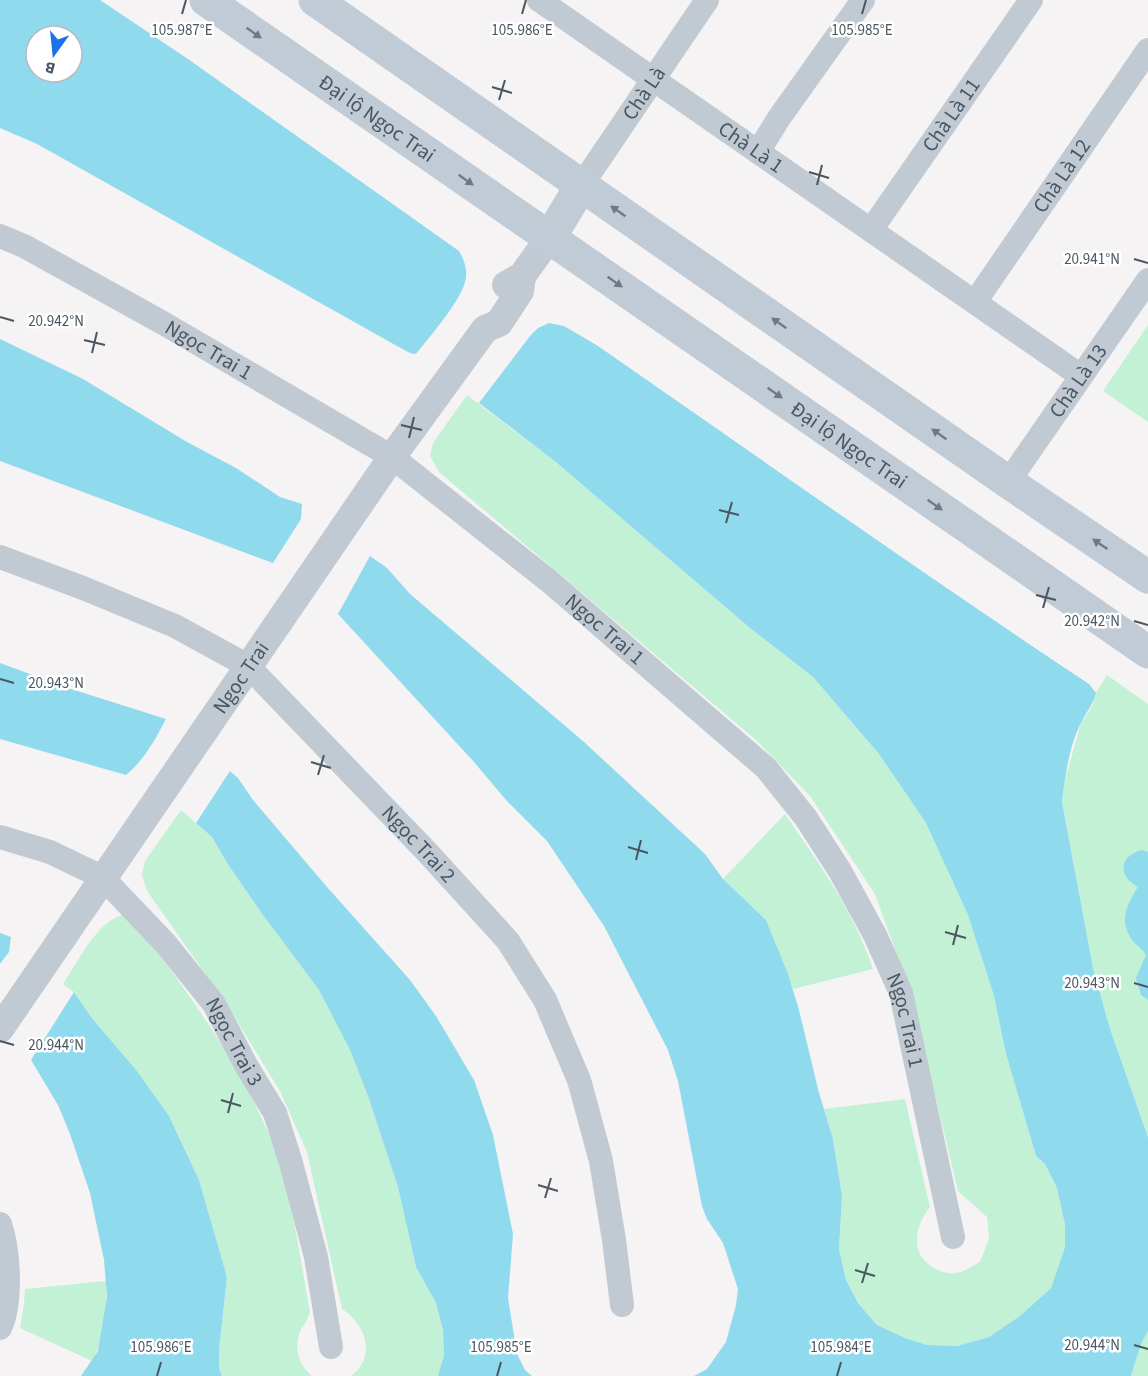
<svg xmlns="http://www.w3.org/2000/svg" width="1148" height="1376" font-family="'Source Sans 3',sans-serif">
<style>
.green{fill:#c3f1d5}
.water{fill:#90daee;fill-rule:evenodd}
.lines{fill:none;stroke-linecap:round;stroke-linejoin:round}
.minor{stroke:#c1cad2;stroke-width:24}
.tertiary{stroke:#c1cad2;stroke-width:28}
.secondary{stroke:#c1cbd6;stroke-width:33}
.oneway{fill:#6e7984}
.ticks{fill:none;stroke:#4a5661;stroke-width:2}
.labels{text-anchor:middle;stroke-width:5;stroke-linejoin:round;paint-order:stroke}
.street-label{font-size:21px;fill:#4a5661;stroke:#fff}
.ticks-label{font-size:15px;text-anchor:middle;fill:#4a5661;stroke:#fff;stroke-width:5;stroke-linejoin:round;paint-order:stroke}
</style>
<rect width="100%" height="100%" fill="#f5f3f3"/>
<!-- green -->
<path class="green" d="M 1148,325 L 1148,422 L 1103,391 Z
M 467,395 L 557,463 L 750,628 L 813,677 L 879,754 L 926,823 L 968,915 L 994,996 L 1006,1054 L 1036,1156 L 1045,1164 L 1057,1188 L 1065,1225 L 1065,1247 L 1051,1288 L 1020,1316 L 989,1337 L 957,1346 L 927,1345 L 905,1338 L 877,1325 L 858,1303 L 846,1280 L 839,1249 L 842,1196 L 833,1139 L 824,1109 L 905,1099 L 930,1207 C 914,1227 909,1256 936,1269 C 942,1272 948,1274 954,1273 C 963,1273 972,1266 980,1262 L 989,1239 L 987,1217 L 958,1191 L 911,994 L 875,894 L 810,796 L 756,740 L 439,472 L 430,456 L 433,443 Z
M 1107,675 L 1148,704 L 1148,1137 L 1110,1029 L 1093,968 L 1062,802 L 1065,780 L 1081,723 L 1092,706 L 1096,693 Z
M 181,810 L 212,837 L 227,863 L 263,915 L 319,990 L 350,1050 L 368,1096 L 398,1187 L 416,1267 L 436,1303 L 443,1330 L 444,1355 L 438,1376 L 351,1376 C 377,1357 366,1324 342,1309 L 307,1152 L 280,1091 L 226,1003 L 147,891 L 142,875 L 145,861 Z
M 785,814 C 820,865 853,910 873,969 L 793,989 L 766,920 L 723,879 Z
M 122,915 L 133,918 C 189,996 252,1075 281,1169 C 295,1215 301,1264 310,1312 C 308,1321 301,1327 299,1335 C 294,1350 300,1366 312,1376 L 222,1376 L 219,1368 L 219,1350 L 227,1277 L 199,1180 L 169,1116 L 137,1071 L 91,1017 L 74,992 L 63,984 C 78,962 96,923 122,915 Z
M 106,1281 C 108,1303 104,1343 92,1361 L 20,1328 L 24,1304 L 25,1289 Z
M 1148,1331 L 1148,1376 L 1131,1376 L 1141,1344 Z"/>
<!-- water -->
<path class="water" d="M 0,0 L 100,0 L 188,59 L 459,251 C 464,259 467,268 466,278 C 463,299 430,336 416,354 L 410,353 L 397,346 L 37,144 L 0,128 ZM 36,36 L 72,36 L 72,72 L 36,72 Z
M 549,323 L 564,326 L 598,346 C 761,459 923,574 1089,684 L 1096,693 C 1093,705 1086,712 1081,723 C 1069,746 1065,777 1062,802 L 1093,968 L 1110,1029 L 1148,1137 L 1148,1331 L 1141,1344 L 1131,1376 L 694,1376 L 707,1369 L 726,1342 L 736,1305 L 738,1289 L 723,1243 L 707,1219 L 702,1206 L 678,1081 L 668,1050 L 604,926 L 547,841 L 506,800 L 474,762 L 338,614 L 370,556 L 387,568 L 410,594 L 584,742 L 705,854 L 723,879 L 766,920 L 788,974 L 799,1010 L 819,1093 L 833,1139 L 842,1196 L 839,1249 L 846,1280 L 858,1303 L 877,1325 L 905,1338 L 927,1345 L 957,1346 L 989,1337 L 1020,1316 L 1051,1288 L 1065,1247 L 1065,1225 L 1057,1188 L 1045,1164 L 1036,1156 L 1006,1054 L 994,996 L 968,915 L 926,823 L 879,754 L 813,677 L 750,628 L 557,463 L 479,403 L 530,336 L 538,328 Z
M 0,339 L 83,379 L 187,442 L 236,468 L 280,497 L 302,504 L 301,519 L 273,563 L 0,461 Z
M 0,663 L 68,688 L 166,719 C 155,740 144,760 126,775 L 0,739 Z
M 230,771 L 238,778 L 253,800 L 327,887 L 410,980 L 436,1016 L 474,1080 L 493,1135 L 513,1234 L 508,1298 L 517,1354 L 525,1370 L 532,1376 L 438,1376 L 444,1355 L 443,1330 L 436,1303 L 416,1267 L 398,1187 L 368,1096 L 350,1050 L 319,990 L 263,915 L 227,863 L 212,837 L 196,823 Z
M 1142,850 L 1148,852 L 1148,1000 L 1141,995 L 1136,978 L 1146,955 C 1142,948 1134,944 1130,937 C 1119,918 1128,903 1138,887 C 1117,875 1119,856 1142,850 Z
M 0,933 L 11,937 L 9,952 L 0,964 Z
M 74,992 L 91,1017 L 137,1071 L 169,1116 L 199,1180 L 227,1277 L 219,1350 L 219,1368 L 222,1376 L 81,1376 L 98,1351 L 107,1296 L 104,1260 L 90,1193 L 70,1134 L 58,1105 L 31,1060 Z"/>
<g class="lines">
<!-- minor -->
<g class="minor">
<path id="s1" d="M 539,0 L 1081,376"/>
<path d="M 758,152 L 779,118 L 863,0"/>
<path id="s2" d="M 581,186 L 707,0"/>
<path id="s3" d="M 871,230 L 1031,0"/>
<path id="s4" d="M 0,236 L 24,246 L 163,323 L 392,457 L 549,581 L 766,768 L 806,818 L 840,871 L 875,935 L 901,993 L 953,1237"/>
<path id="s5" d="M 975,302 L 1148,50"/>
<path id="s6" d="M 1008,482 L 1148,280"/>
<path id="s7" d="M 0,557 L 83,588 L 175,626 L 248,666 L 427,852 L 508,941 L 545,1000 L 579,1080 L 601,1161 L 614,1240 L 622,1305"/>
<path id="s8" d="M 0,837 L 50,852 L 102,877 L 165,943 L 214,1004 L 247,1067 L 275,1113 L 291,1163 L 316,1257 L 331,1347"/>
<path d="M 0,1224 C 9,1251 12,1302 0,1328"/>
</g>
<!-- tertiary -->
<g class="tertiary">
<path d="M 506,285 L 522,276 L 550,237"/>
<path id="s9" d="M 0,1029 L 392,457 L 485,329 L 499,323 L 520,291 L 522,276"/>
</g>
<!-- secondary -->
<g class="secondary">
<path id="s10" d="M 206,0 L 1148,652"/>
<path d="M 315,0 L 1008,482 L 1148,577"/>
<path d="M 550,237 L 581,186"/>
</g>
</g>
<!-- one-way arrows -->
<defs><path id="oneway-solid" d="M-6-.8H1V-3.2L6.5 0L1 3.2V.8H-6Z" transform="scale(1.5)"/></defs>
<g class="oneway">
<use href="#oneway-solid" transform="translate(254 33) rotate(35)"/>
<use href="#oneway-solid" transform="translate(466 180) rotate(35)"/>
<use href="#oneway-solid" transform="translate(618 211) rotate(-145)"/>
<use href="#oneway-solid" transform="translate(615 282) rotate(35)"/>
<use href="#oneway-solid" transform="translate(779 323) rotate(-145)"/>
<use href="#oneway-solid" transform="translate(775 393) rotate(35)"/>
<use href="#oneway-solid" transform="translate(939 434) rotate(-145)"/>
<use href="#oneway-solid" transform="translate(935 505) rotate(35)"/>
<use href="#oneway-solid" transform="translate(1100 544) rotate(-146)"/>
</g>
<!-- ticks -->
<path class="ticks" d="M 182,14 L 186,0M 522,14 L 526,0M 862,14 L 866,0M 492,87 L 512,93M 499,100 L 505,80M 809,172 L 829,178M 817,185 L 822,165M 1134,259 L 1148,263M 0,317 L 14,321M 84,340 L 105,345M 92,353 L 97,332M 401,425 L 422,430M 409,438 L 414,417M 719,510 L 739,515M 726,523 L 732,502M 1036,595 L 1056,600M 1043,608 L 1049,587M 1134,621 L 1148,625M 0,679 L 14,683M 311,762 L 331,768M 318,775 L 324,755M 628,847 L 648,853M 636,860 L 641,840M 945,932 L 966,938M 953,945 L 958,925M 1134,983 L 1148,987M 0,1041 L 14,1045M 221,1100 L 241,1106M 228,1113 L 233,1093M 538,1185 L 558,1191M 545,1198 L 551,1178M 855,1270 L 875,1276M 862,1283 L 868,1263M 1134,1345 L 1148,1349M 157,1376 L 161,1362M 497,1376 L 501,1362M 837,1376 L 841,1362"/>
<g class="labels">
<!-- street labels -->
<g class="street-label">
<text dy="7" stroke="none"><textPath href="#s2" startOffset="112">Chà Là</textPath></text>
<text dy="7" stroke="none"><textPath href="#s3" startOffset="140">Chà Là 11</textPath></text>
<text dy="7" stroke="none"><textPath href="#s10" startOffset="208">Đại lộ Ngọc Trai</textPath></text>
<text dy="7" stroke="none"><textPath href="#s1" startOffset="258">Chà Là 1</textPath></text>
<text dy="7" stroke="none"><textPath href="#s5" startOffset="153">Chà Là 12</textPath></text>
<text dy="7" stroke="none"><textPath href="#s4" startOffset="238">Ngọc Trai 1</textPath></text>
<text dy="7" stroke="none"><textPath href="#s6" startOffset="123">Chà Là 13</textPath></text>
<text dy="7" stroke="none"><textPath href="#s10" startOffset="782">Đại lộ Ngọc Trai</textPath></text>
<text dy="7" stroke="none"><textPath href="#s4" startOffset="724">Ngọc Trai 1</textPath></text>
<text dy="7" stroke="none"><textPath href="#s9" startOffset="426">Ngọc Trai</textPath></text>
<text dy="7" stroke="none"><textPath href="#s7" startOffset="518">Ngọc Trai 2</textPath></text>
<text dy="7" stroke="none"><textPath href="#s4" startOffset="1228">Ngọc Trai 1</textPath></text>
<text dy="7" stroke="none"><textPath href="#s8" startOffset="322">Ngọc Trai 3</textPath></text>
</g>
</g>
<g class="ticks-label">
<text x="182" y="35">105.987°E</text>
<text x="522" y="35">105.986°E</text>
<text x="862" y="35">105.985°E</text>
<text x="1092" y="264">20.941°N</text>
<text x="56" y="326">20.942°N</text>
<text x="1092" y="626">20.942°N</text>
<text x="56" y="688">20.943°N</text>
<text x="1092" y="988">20.943°N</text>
<text x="56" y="1050">20.944°N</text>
<text x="1092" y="1350">20.944°N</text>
<text x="161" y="1352">105.986°E</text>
<text x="501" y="1352">105.985°E</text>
<text x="841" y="1352">105.984°E</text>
</g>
<!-- north arrow -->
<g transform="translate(54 54) rotate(195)"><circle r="28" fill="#ffffff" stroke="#b7bbc0" stroke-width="1.5"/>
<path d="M0-4.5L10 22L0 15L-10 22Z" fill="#1a73e8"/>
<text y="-9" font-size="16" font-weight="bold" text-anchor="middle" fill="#4a5661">B</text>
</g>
</svg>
